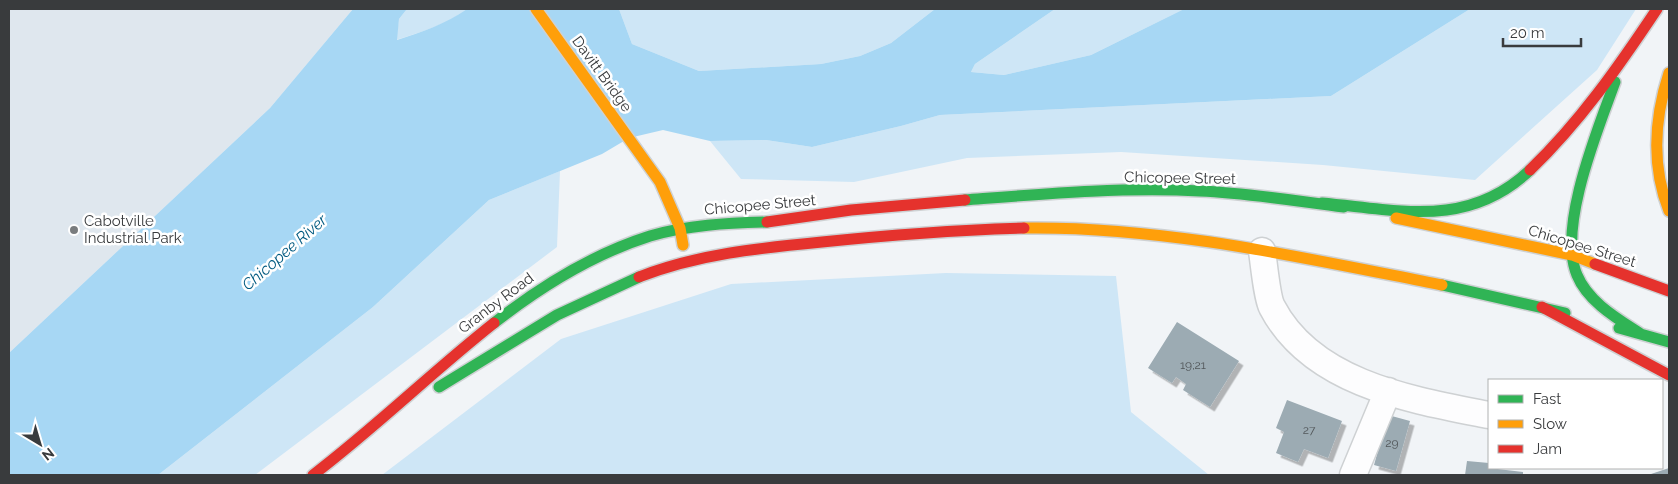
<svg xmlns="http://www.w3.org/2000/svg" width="1678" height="484" font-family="Raleway,sans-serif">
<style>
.built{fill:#dfe7ee}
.green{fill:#cee6f6}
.water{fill:#a7d7f4}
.building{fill:#9cabb3;filter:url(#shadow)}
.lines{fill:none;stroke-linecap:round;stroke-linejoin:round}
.street-casing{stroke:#ced1d3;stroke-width:29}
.fast-casing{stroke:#ced1d3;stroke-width:14}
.slow-casing{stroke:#ced1d3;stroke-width:14}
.jam-casing{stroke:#ced1d3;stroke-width:14}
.street{stroke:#fdfdfe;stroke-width:26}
.fast{stroke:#30b455;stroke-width:11}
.slow{stroke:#ff9f0a;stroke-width:11}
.jam{stroke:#e5322d;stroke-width:11}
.poi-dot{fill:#797c7e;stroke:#fff;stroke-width:2}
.labels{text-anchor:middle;stroke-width:5;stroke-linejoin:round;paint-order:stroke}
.number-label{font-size:12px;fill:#52575a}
.street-label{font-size:15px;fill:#393b3d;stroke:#fff}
.poi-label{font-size:15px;fill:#393b3d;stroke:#fff;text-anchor:start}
.water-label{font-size:16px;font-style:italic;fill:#005a80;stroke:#fff}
</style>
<defs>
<filter id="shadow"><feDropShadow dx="4.5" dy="4.5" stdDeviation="0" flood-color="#0004"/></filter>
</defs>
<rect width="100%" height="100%" fill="#f1f4f7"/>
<!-- built -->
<path class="built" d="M 9,9 L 353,9 L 270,108 L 9,353 Z"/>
<!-- green -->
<path class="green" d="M 407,9 L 467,9 C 446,25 421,32 396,40 L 399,19 Z
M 619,9 L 935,9 L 891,43 L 860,56 L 821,64 L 699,71 L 632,44 Z
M 1055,9 L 1184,9 L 1091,55 L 1004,75 L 971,72 L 975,64 Z
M 1470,9 L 1636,9 L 1597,70 L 1475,180 L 1323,165 L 1121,152 L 967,158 L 854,182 L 741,179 L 710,141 L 766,140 L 812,147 L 901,126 L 940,115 L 1331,96 Z
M 560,171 L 557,247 L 255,475 L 158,475 L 373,307 L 489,200 Z
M 946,273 L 1116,276 L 1131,412 L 1209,475 L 382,475 L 561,339 L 731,284 Z"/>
<!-- water -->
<path class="water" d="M 353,9 L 407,9 L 399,19 L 397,40 C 421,32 446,24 467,9 L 619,9 L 632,44 L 699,71 L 821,64 L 860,56 L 891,43 L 935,9 L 1055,9 L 975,64 L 971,72 L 1004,75 L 1091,55 L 1184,9 L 1470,9 L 1331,96 L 940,115 L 901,126 L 812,147 L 766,140 L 710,141 L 663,130 L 629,138 L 602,154 L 489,200 L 373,307 L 158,475 L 9,475 L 9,353 L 270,108 Z"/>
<!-- building -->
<path class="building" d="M 1177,322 L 1239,361 L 1210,407 L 1183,390 L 1186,384 L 1176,377 L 1172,383 L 1148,368 Z
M 1287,400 L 1342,421 L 1328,458 L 1304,449 L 1298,462 L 1276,453 L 1284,432 L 1276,428 Z
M 1388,415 L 1410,421 L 1396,471 L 1374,465 Z
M 1467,461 L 1489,463 L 1489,468 L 1523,472 L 1523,475 L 1465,475 Z
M 1669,468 L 1669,475 L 1648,475 Z"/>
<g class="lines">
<defs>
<path id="street" d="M 1262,251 C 1264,264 1267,298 1272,307 C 1312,384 1412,400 1489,415
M 1353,475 L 1388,391"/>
<path id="fast" d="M 1615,82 C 1598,129 1557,228 1577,275 C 1588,302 1618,319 1641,334
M 965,200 C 1043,194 1122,187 1200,191 C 1248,193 1296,201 1344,207
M 1322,203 C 1399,210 1468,229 1530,170
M 1442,285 L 1565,313
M 494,323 C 540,287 593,254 650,236 C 687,225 728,223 767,222
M 1619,328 L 1669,342
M 439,387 L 557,315 L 639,277"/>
<path id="slow" d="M 536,9 L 660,182 L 680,228 L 683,245
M 1669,73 C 1654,119 1651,165 1669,211
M 1396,218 L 1572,255 L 1595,264
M 1024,228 C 1164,226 1304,258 1442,285"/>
<path id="jam" d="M 1530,170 C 1580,122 1619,66 1657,9
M 767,222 L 851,210 L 965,200
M 1595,264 L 1669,291
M 639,277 C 698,254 759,248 822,242 C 889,235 956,230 1024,228
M 1542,307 L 1669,375
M 313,475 C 376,427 432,372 494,323"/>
</defs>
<!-- street casing -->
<use href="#street" class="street-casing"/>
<!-- fast casing -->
<use href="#fast" class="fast-casing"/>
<!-- slow casing -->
<use href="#slow" class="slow-casing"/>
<!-- jam casing -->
<use href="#jam" class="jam-casing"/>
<!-- street -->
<use href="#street" class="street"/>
<!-- fast -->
<use href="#fast" class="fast"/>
<!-- slow -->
<use href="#slow" class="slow"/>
<!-- jam -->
<use href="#jam" class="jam"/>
</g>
<!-- markers -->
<circle class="poi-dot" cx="74" cy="230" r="5"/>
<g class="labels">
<!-- number labels -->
<g class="number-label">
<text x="1193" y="369">19;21</text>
<text x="1309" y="434">27</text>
<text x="1392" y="447">29</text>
</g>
<!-- street labels -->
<g class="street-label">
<text transform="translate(602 74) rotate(54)" y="5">Davitt Bridge</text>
<text transform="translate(1180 178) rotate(1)" y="5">Chicopee Street</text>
<text transform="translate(760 205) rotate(-5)" y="5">Chicopee Street</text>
<text transform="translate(1582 246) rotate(17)" y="5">Chicopee Street</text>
<text transform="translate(496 303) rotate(-37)" y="5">Granby Road</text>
</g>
<!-- poi labels -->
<g class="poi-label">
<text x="84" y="226">Cabotville<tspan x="84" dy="17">Industrial Park</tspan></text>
</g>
<!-- water labels -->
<g class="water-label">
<text transform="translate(284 252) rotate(-41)" y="6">Chicopee River</text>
</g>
</g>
<!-- border -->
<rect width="1678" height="484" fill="none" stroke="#393b3d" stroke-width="20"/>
<!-- legend -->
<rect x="1488" y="379" width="175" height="90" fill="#ffffff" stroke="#b0b1b1"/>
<rect x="1498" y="395" width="25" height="8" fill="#30b455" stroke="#b0b1b1"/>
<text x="1533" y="404" font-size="15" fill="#393b3d">Fast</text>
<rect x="1498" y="420" width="25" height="8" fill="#ff9f0a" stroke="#b0b1b1"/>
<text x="1533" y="429" font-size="15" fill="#393b3d">Slow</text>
<rect x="1498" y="445" width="25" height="8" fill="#e5322d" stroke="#b0b1b1"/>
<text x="1533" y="454" font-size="15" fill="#393b3d">Jam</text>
<!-- north arrow -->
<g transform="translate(40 444) rotate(142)" stroke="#ffffff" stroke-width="4" paint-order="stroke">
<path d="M0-4L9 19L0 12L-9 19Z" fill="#393b3d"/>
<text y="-8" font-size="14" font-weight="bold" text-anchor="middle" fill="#393b3d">N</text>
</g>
<!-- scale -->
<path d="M1503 38v8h78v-8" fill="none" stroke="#393b3d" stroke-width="2.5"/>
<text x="1510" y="38" font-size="15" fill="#393b3d" stroke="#ffffff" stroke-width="4" paint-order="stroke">20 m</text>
</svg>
